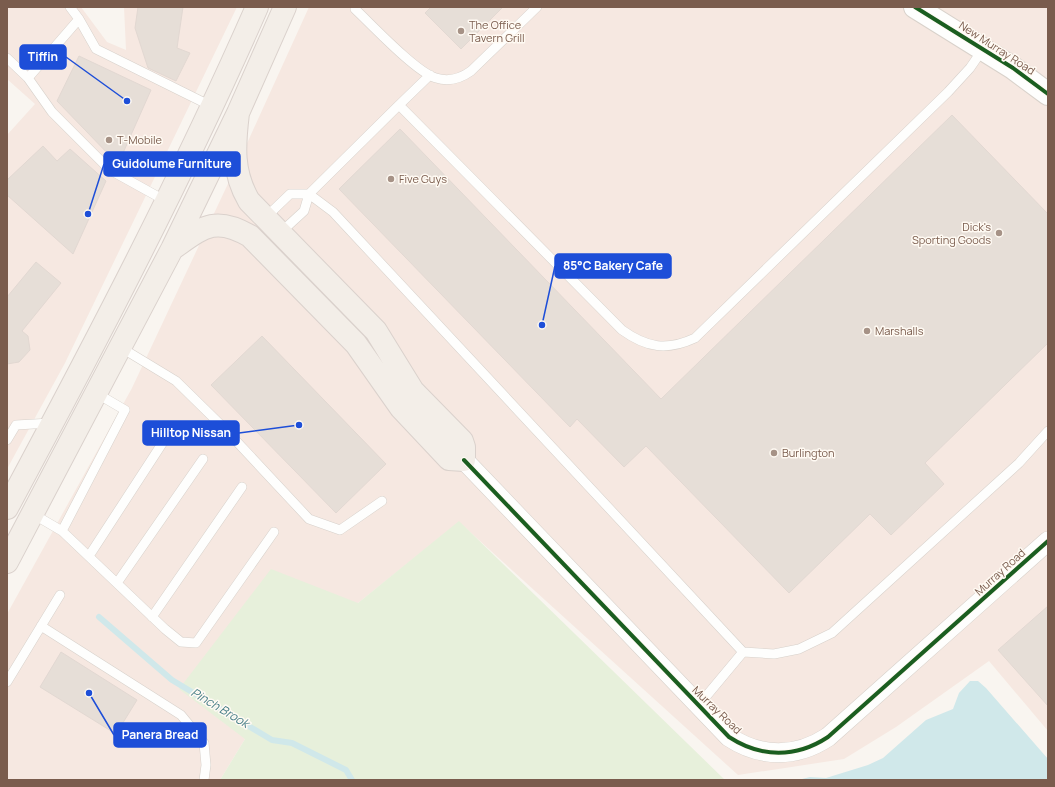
<svg xmlns="http://www.w3.org/2000/svg" width="1055" height="787" font-family="Manrope,sans-serif">
<style>
.commercial{fill:#f6e8e1}
.green{fill:#e7f0db}
.water{fill:#d0e8ea}
.lines{fill:none;stroke-linecap:round;stroke-linejoin:round}
.stream{stroke:#d0e8ea;stroke-width:6}
.building{fill:#e6ded7;stroke:#e2d8d2}
.lane-casing{stroke:#d7d1cb;stroke-width:10}
.street-casing{stroke:#d7d1cb;stroke-width:20}
.secondary-casing{stroke:#d9d2cb;stroke-width:24}
.primary-casing{stroke:#dad1cc;stroke-width:24}
.lane{stroke:#fefefd;stroke-width:9}
.street{stroke:#fefefd;stroke-width:19}
.secondary{stroke:#fefefd;stroke-width:22}
.primary{stroke:#f3eee8;stroke-width:22}
.cycleway-casing{stroke:#fffaf3;stroke-width:6}
.cycleway{stroke:#1b5e20;stroke-width:4}
.poi-dot{fill:#a69286;stroke:#fffaf3;stroke-width:1.5}
.labels{text-anchor:middle;stroke-width:3;stroke-linejoin:round;paint-order:stroke}
.poi-label{font-size:11px;fill:#7a5c4d;stroke:#fffaf3;text-anchor:start}
.street-label{font-size:11px;fill:#7a5c4d;stroke:#fffaf3}
.water-label{font-size:12px;font-style:italic;fill:#437c86;stroke:#fffaf3}
.leader{fill:none;stroke:#1d4ed8;stroke-width:1.5}
.callout-dot{fill:#1d4ed8;stroke:#fffaf3;stroke-width:1.5}
.callout{fill:#1d4ed8;stroke:#1d4ed8;stroke-width:1.5}
.callout-label{font-size:12px;text-anchor:middle;font-weight:bold;fill:#fff}
</style>
<rect width="100%" height="100%" fill="#f9f5f0"/>
<!-- commercial -->
<path class="commercial" d="M 7,7 L 81,7 L 107,42 L 126,50 L 124,7 L 237,7 L 65,363 L 7,469 L 7,135 L 35,104 L 7,79 Z
M 309,7 L 1048,7 L 1048,731 L 989,661 L 896,727 L 844,759 L 738,775 L 459,522 L 358,603 L 245,739 L 220,780 L 7,780 L 7,614 L 132,388 L 249,139 Z"/>
<!-- green -->
<path class="green" d="M 459,521 L 725,780 L 220,780 L 245,739 L 179,689 L 271,569 L 358,603 Z"/>
<!-- water -->
<path class="water" d="M 970,681 L 978,681 L 986,688 L 1048,759 L 1048,780 L 798,780 L 810,777 L 826,778 L 868,765 L 883,758 L 926,720 L 953,709 L 959,693 Z"/>
<g class="lines">
<!-- stream -->
<path class="stream" d="M 99,617 L 172,680 L 272,740 L 292,743 L 346,770 L 352,780"/>
</g>
<!-- building -->
<path class="building" d="M 138,7 L 183,7 L 177,48 L 190,53 L 176,81 L 148,68 L 135,28 Z
M 431,7 L 503,7 L 461,49 L 425,13 Z
M 79,56 L 151,90 L 119,162 L 114,160 L 57,101 Z
M 952,115 L 1048,214 L 1048,343 L 925,463 L 944,484 L 891,535 L 870,514 L 789,593 L 646,446 L 624,467 L 577,419 L 570,427 L 339,189 L 400,129 L 661,399 Z
M 43,146 L 57,161 L 70,149 L 106,181 L 73,254 L 7,195 L 7,180 Z
M 36,262 L 61,283 L 22,331 L 28,336 L 30,350 L 19,362 L 7,364 L 7,297 Z
M 262,336 L 386,464 L 336,513 L 211,385 Z
M 1048,606 L 1048,706 L 998,650 Z
M 61,652 L 137,700 L 116,734 L 40,687 Z"/>
<g class="lines">
<defs>
<path id="lane" d="M 70,7 L 79,19
M 355,9 C 372,25 416,72 436,78 C 449,82 460,79 471,71 L 537,7
M 7,58 L 28,78
M 399,105 L 430,75
M 166,201 L 110,170 L 52,112 L 28,78 L 79,19 L 96,49 L 211,106
M 265,218 L 290,194 L 309,194 L 304,211 L 280,233
M 120,347 L 176,381 L 225,429 L 309,519 L 340,530 L 382,501
M 7,440 L 16,425 L 51,423
M 33,514 L 62,531 L 125,410 L 96,393
M 62,531 L 165,629 L 181,642 L 196,643 L 274,532
M 89,556 L 169,433
M 117,583 L 203,459
M 152,617 L 242,487
M 41,626 L 181,715 L 204,743 L 206,765 L 204,780
M 743,652 L 333,212 L 309,194 L 399,105 L 622,330 C 647,348 667,351 695,338 L 948,92 L 970,68 L 983,49
M 7,682 L 60,595
M 698,706 L 743,652 L 774,654 L 799,649 L 832,633 L 1019,463 L 1048,431"/>
<path id="street" d="M 464,460 L 729,737 C 761,758 796,758 828,737 L 1048,541"/>
<path id="secondary" d="M 915,7 L 1013,68 L 1048,94"/>
<path id="primary" d="M 172,249 C 202,228 214,215 250,236 L 356,344 L 401,408 L 449,459 L 464,460 L 464,447 L 462,441 L 413,391 L 376,331 L 249,201 C 232,172 234,146 238,113
M 7,508 C 95,344 182,178 257,7
M 7,562 L 172,249 L 238,113 L 285,7"/>
</defs>
<!-- lane casing -->
<use href="#lane" class="lane-casing"/>
<!-- street casing -->
<use href="#street" class="street-casing"/>
<!-- secondary casing -->
<use href="#secondary" class="secondary-casing"/>
<!-- primary casing -->
<use href="#primary" class="primary-casing"/>
<!-- lane -->
<use href="#lane" class="lane"/>
<!-- street -->
<use href="#street" class="street"/>
<!-- secondary -->
<use href="#secondary" class="secondary"/>
<!-- primary -->
<use href="#primary" class="primary"/>
<defs>
<path id="cycleway" d="M 915,7 L 1013,68 L 1048,94
M 464,460 L 729,737 C 761,758 796,758 828,737 L 1048,541"/>
</defs>
<!-- cycleway casing -->
<use href="#cycleway" class="cycleway-casing"/>
<!-- cycleway -->
<use href="#cycleway" class="cycleway"/>
</g>
<!-- markers -->
<g class="poi-dot">
<circle cx="461" cy="31" r="4"/>
<circle cx="109" cy="140" r="4"/>
<circle cx="391" cy="179" r="4"/>
<circle cx="999" cy="233" r="4"/>
<circle cx="867" cy="331" r="4"/>
<circle cx="774" cy="453" r="4"/>
</g>
<g class="labels">
<!-- poi labels -->
<g class="poi-label">
<text x="469" y="29">The Office<tspan x="469" dy="13">Tavern Grill</tspan></text>
<text x="117" y="144">T-Mobile</text>
<text x="399" y="183">Five Guys</text>
<text x="991" y="231" text-anchor="end">Dick's<tspan x="991" dy="13">Sporting Goods</tspan></text>
<text x="875" y="335">Marshalls</text>
<text x="782" y="457">Burlington</text>
</g>
<!-- street labels -->
<g class="street-label">
<text transform="translate(997 48) rotate(33)" y="4">New Murray Road</text>
<text transform="translate(1000 572) rotate(-42)" y="4">Murray Road</text>
<text transform="translate(717 710) rotate(44)" y="4">Murray Road</text>
</g>
<!-- water labels -->
<g class="water-label">
<text transform="translate(220 708) rotate(31)" y="4">Pinch Brook</text>
</g>
</g>
<!-- callouts -->
<path class="leader" d="M127 101L66 57M88 214L104 164M542 325L555 266M299 425L239 433M89 693L114 735"/>
<g class="callout-dot">
<circle cx="127" cy="101" r="4"/>
<circle cx="88" cy="214" r="4"/>
<circle cx="542" cy="325" r="4"/>
<circle cx="299" cy="425" r="4"/>
<circle cx="89" cy="693" r="4"/>
</g>
<g class="callout">
<rect x="20" y="45" width="46" height="24" rx="4"/>
<rect x="104" y="152" width="136" height="24" rx="4"/>
<rect x="555" y="254" width="116" height="24" rx="4"/>
<rect x="143" y="421" width="96" height="24" rx="4"/>
<rect x="114" y="723" width="92" height="24" rx="4"/>
</g>
<g class="callout-label">
<text x="43" y="61">Tiffin</text>
<text x="172" y="168">Guidolume Furniture</text>
<text x="613" y="270">85°C Bakery Cafe</text>
<text x="191" y="437">Hilltop Nissan</text>
<text x="160" y="739">Panera Bread</text>
</g>
<!-- border -->
<rect width="1055" height="787" fill="none" stroke="#7a5c4d" stroke-width="16"/>
</svg>
